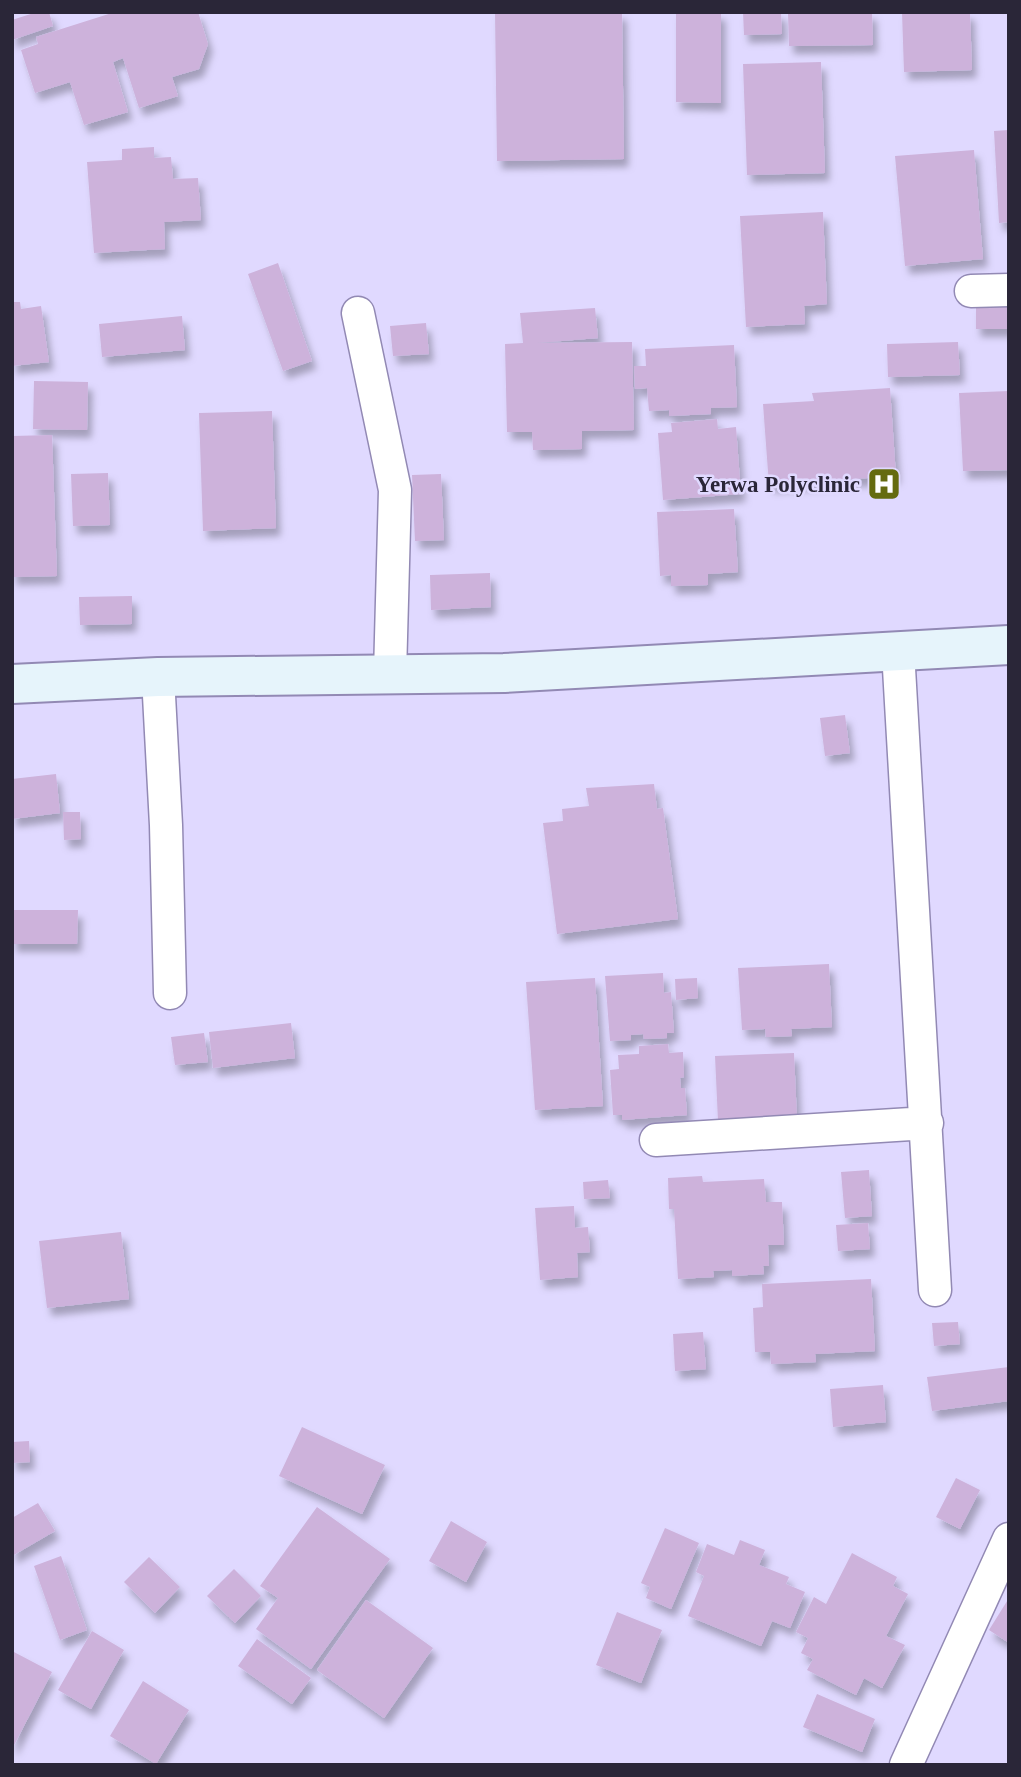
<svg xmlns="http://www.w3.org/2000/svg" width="1021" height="1777" font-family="'Times New Roman',serif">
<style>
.building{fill:#cdb2db;filter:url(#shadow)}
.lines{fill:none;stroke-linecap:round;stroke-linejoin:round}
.street-casing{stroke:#9289b4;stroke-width:35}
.secondary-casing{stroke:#9289b4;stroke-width:42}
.street{stroke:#fff;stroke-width:32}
.secondary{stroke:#e6f4fb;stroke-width:38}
.labels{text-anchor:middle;stroke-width:5;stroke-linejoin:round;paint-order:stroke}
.poi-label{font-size:23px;font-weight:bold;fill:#2a2638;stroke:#e0d9ff;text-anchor:end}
</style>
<defs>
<filter id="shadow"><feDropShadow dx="4.5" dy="8" stdDeviation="3.5" flood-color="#0004"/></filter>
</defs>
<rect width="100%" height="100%" fill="#e0d9ff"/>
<!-- building -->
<path class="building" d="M 37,12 L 49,12 L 53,26 L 12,40 L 12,20 Z
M 115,12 L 198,12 L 208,44 L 199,69 L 172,77 L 178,96 L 139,108 L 123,58 L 113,62 L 128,112 L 84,125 L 70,82 L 35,93 L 21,50 L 38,44 L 36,37 Z
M 495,12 L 622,12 L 624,159 L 497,161 Z
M 676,12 L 721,12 L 721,103 L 676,102 Z
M 743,12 L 781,12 L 782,34 L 744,35 Z
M 872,12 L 873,45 L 789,46 L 788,13 Z
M 902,12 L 970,12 L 972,70 L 904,72 Z
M 821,62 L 825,173 L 747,175 L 743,64 Z
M 1009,130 L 1009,222 L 999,223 L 994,131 Z
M 154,147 L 154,158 L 171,157 L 173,179 L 198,178 L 201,220 L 164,222 L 165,249 L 94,253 L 87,162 L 122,160 L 122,149 Z
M 974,150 L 983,259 L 905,266 L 895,156 Z
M 823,212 L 827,304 L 804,306 L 805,324 L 746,327 L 740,216 Z
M 278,263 L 312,361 L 283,371 L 248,274 Z
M 12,302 L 20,302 L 21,309 L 41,306 L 49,362 L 12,366 Z
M 976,305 L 1009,305 L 1009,329 L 976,329 Z
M 595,308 L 598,338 L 537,343 L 632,342 L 634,430 L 582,431 L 582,449 L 533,450 L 532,432 L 507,432 L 505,344 L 523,343 L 520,313 Z
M 182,316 L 185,350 L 102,357 L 99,324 Z
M 426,323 L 429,354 L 393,356 L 390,326 Z
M 958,342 L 960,375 L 888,377 L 887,344 Z
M 734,345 L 737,407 L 711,408 L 711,414 L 669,416 L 669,410 L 649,411 L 647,388 L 635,389 L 634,366 L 646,366 L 645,349 Z
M 34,381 L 88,382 L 87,430 L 33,429 Z
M 890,388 L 896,476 L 769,485 L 763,404 L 814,401 L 812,393 Z
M 1009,391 L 1009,470 L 963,471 L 959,393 Z
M 272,411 L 276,528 L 203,531 L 199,413 Z
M 717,419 L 718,429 L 736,427 L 741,494 L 663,500 L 658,433 L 672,432 L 671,423 Z
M 52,435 L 57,576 L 12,577 L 12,436 Z
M 108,473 L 110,525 L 73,526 L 71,474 Z
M 441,474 L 444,540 L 415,541 L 412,475 Z
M 734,509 L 738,572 L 708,574 L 708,585 L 671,586 L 671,575 L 660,576 L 657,512 Z
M 490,573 L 491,607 L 431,610 L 430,575 Z
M 132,596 L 132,624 L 80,625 L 79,597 Z
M 845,715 L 850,753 L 825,756 L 820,718 Z
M 56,774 L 60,813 L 12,819 L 12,779 Z
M 654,784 L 657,809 L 663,808 L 678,919 L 557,934 L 543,823 L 563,821 L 562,809 L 589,806 L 586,788 Z
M 63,812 L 80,812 L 81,839 L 64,840 Z
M 12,910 L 78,910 L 77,944 L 12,944 Z
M 829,964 L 832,1027 L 791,1029 L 792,1036 L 766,1037 L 765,1029 L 742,1030 L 738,968 Z
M 663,973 L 664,993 L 671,992 L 674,1033 L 667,1033 L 667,1038 L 644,1039 L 643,1034 L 631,1035 L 631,1040 L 610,1041 L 605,976 Z
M 595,978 L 603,1106 L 535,1110 L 526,982 Z
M 697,978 L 698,998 L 676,1000 L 675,979 Z
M 291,1023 L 295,1058 L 213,1068 L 209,1032 Z
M 204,1033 L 208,1062 L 175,1065 L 171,1037 Z
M 668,1044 L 669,1053 L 683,1052 L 684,1077 L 680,1078 L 681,1088 L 685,1088 L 687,1115 L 622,1120 L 622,1115 L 613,1115 L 610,1070 L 619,1069 L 618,1055 L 639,1054 L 639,1046 Z
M 794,1053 L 797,1119 L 718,1121 L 715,1056 Z
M 869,1170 L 872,1216 L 845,1218 L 841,1172 Z
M 702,1176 L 703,1182 L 764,1179 L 766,1202 L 782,1202 L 784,1245 L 768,1245 L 769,1266 L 763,1266 L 764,1274 L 732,1276 L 732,1270 L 713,1271 L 714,1277 L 678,1279 L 674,1209 L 669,1209 L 668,1178 Z
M 608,1180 L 610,1198 L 584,1199 L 583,1182 Z
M 574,1206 L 575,1228 L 588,1227 L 590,1252 L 577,1253 L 578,1277 L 540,1280 L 535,1208 Z
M 868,1223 L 870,1249 L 838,1251 L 836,1225 Z
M 121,1232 L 129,1299 L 47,1308 L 39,1241 Z
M 871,1279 L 875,1351 L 815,1354 L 816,1362 L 771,1364 L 770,1352 L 755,1352 L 753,1308 L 763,1307 L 762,1284 Z
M 958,1322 L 960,1344 L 934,1346 L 932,1323 Z
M 703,1332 L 706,1369 L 675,1371 L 673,1334 Z
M 1009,1367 L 1009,1401 L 932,1411 L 927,1377 Z
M 883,1385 L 886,1422 L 833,1427 L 830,1389 Z
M 302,1427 L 385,1465 L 362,1514 L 279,1476 Z
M 29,1441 L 30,1462 L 12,1463 L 12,1442 Z
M 956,1478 L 980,1490 L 960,1529 L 936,1517 Z
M 38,1503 L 55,1531 L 12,1556 L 12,1518 Z
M 317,1507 L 390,1559 L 311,1669 L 256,1629 L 278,1598 L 260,1586 Z
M 451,1521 L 487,1542 L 466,1582 L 429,1561 Z
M 665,1528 L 699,1543 L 671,1609 L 646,1598 L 650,1587 L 641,1583 Z
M 740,1540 L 765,1550 L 759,1565 L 789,1577 L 786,1584 L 805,1592 L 790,1628 L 772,1621 L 761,1646 L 688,1616 L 704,1576 L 696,1572 L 707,1544 L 734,1555 Z
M 852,1553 L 897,1577 L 893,1586 L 908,1594 L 886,1636 L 905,1645 L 882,1688 L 864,1678 L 856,1695 L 807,1670 L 813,1659 L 801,1653 L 808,1638 L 796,1632 L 814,1597 L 826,1604 Z
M 61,1556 L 87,1630 L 60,1640 L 34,1566 Z
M 149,1557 L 180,1587 L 155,1613 L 124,1582 Z
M 234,1569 L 261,1596 L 235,1623 L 207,1596 Z
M 1009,1598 L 1009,1643 L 989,1630 Z
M 366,1600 L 433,1648 L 384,1718 L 317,1670 Z
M 617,1612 L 662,1630 L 641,1683 L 596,1665 Z
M 92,1631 L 124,1650 L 91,1709 L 58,1690 Z
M 257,1639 L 311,1678 L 292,1704 L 238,1666 Z
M 12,1651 L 52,1672 L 12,1749 Z
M 143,1681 L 189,1710 L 156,1764 L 110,1736 Z
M 817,1694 L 875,1719 L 862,1752 L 803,1727 Z"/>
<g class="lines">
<defs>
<path id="street" d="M 971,291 L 1009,290
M 358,313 L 395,490 L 390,674
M 898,651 L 935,1290
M 158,677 L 166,825 L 170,993
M 656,1140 L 927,1123
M 906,1765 L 1009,1539"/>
<path id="secondary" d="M 12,684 L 158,677 L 504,673 L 1009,645"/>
</defs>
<!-- street casing -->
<use href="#street" class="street-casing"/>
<!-- secondary casing -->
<use href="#secondary" class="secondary-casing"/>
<!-- street -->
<use href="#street" class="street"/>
<!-- secondary -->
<use href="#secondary" class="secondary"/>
</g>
<!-- icons -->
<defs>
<symbol id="hospital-square" viewBox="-11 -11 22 22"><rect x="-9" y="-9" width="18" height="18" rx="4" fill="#656b0f" stroke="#e0d9ff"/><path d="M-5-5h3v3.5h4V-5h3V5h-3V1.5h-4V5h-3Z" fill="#fff"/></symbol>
</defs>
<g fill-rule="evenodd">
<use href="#hospital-square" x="865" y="465" width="38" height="38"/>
</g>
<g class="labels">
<!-- poi labels -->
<g class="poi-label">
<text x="860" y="492">Yerwa Polyclinic</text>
</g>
</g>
<!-- border -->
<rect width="1021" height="1777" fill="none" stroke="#2a2638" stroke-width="28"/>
</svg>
